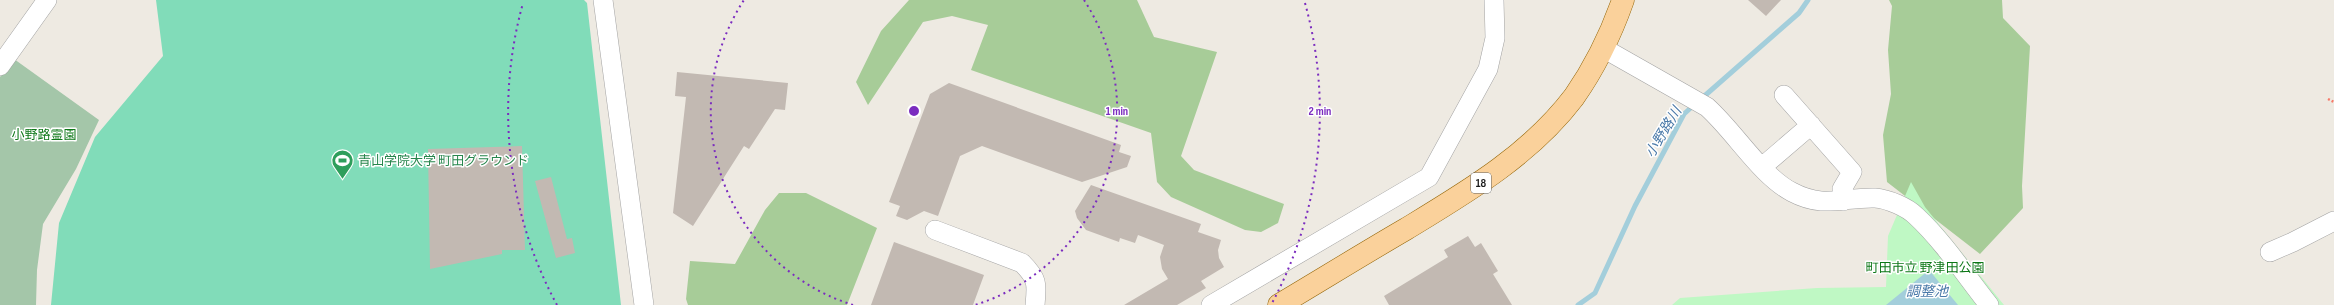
<svg xmlns="http://www.w3.org/2000/svg" width="2334" height="305" font-family="'Sofia Sans Condensed','Noto Sans JP',sans-serif">
<style>
.forest{fill:#a7cc98}
.cemetery{fill:#a4c6a9}
.park{fill:#bff8c4}
.pitch{fill:#81dcb9}
.water{fill:#a3cedb}
.lines{fill:none;stroke-linecap:round;stroke-linejoin:round}
.stream{stroke:#a3cedb;stroke-width:5}
.building{fill:#c2b9b2}
.minor-casing{stroke:#a3a3a3;stroke-width:20}
.major-casing{stroke:#926303;stroke-width:23}
.path{stroke:#f67a6a;stroke-width:2.5;stroke-dasharray:2 2;stroke-linecap:butt}
.minor{stroke:#fff;stroke-width:19}
.major{stroke:#fad19b;stroke-width:22}
.ring{fill:none;stroke:#7b2cbf;stroke-width:2;stroke-dasharray:2 4}
.labels{text-anchor:middle;stroke-width:3;stroke-linejoin:round;paint-order:stroke}
.shield{fill:#fff;stroke:#606060;stroke-width:1}
.shield-label{font-size:12px;font-weight:bold;fill:#1c1c1c}
.park-label{font-size:13px;fill:#0d7717;stroke:#fff}
.leisure-label{font-size:13px;fill:#27864d;stroke:#fff;text-anchor:start}
.water-label{font-size:14px;font-style:italic;fill:#4b7aa9;stroke:#fff}
.centre{fill:#7b2cbf;stroke:#fff;stroke-width:2}
.ring-label{font-size:12px;text-anchor:middle;font-weight:bold;fill:#7b2cbf;stroke:#fff;stroke-width:3;stroke-linejoin:round;paint-order:stroke}
</style>
<rect width="100%" height="100%" fill="#eeeae2"/>
<!-- forest -->
<path class="forest" d="M 909,0 L 1137,0 L 1154,37 L 1217,52 L 1181,156 L 1194,170 L 1284,204 L 1278,223 L 1261,232 L 1245,230 L 1171,197 L 1157,182 L 1151,133 L 971,70 L 988,25 L 952,16 L 923,22 L 868,105 L 856,82 L 881,31 Z
M 1889,0 L 2002,0 L 2003,18 L 2030,46 L 2022,186 L 2023,208 L 1980,254 L 1887,182 L 1883,135 L 1891,94 L 1888,50 L 1892,6 Z
M 779,193 L 806,193 L 877,228 L 847,305 L 688,305 L 686,299 L 690,261 L 735,264 L 765,210 Z"/>
<!-- cemetery -->
<path class="cemetery" d="M 14,59 L 99,120 L 76,169 L 43,224 L 37,270 L 36,305 L 0,305 L 0,77 Z"/>
<!-- park -->
<path class="park" d="M 1911,182 L 1925,207 L 2004,305 L 1672,305 L 1680,298 L 1817,288 L 1886,287 L 1888,236 Z"/>
<!-- pitch -->
<path class="pitch" d="M 156,0 L 584,0 L 587,3 L 621,305 L 51,305 L 59,223 L 95,137 L 163,56 Z"/>
<!-- water -->
<path class="water" d="M 1929,270 L 1958,305 L 1886,305 Z"/>
<g class="lines">
<!-- stream -->
<path class="stream" d="M 1701,99 L 1799,13 L 1808,0
M 1578,305 L 1595,293 L 1635,206 L 1684,114 L 1695,104"/>
</g>
<!-- building -->
<path class="building" d="M 1748,0 L 1781,0 L 1766,16 Z
M 677,72 L 788,83 L 785,110 L 775,109 L 749,149 L 744,146 L 693,226 L 673,213 L 686,97 L 675,96 Z
M 949,83 L 1121,145 L 1119,152 L 1131,156 L 1127,167 L 1082,182 L 982,146 L 960,156 L 938,216 L 924,211 L 907,220 L 896,216 L 900,206 L 889,202 L 930,94 Z
M 522,146 L 525,250 L 502,250 L 502,254 L 430,269 L 428,149 Z
M 551,177 L 567,239 L 572,238 L 575,253 L 556,258 L 535,181 Z
M 1091,185 L 1201,224 L 1198,232 L 1221,240 L 1218,250 L 1219,258 L 1224,267 L 1201,281 L 1206,288 L 1177,305 L 1124,305 L 1168,279 L 1162,269 L 1160,257 L 1164,245 L 1138,235 L 1135,243 L 1120,238 L 1119,242 L 1086,230 L 1077,218 L 1075,211 Z
M 1468,236 L 1475,247 L 1481,243 L 1498,271 L 1493,274 L 1512,305 L 1389,305 L 1384,296 L 1448,257 L 1444,250 Z
M 894,242 L 984,275 L 973,305 L 871,305 Z"/>
<g class="lines">
<defs>
<path id="minor" d="M 603,0 L 644,305
M 1603,48 L 1707,107 C 1735,132 1761,176 1792,192 C 1824,209 1843,197 1875,198 C 1888,199 1907,207 1916,216 C 1943,241 1966,276 1989,305
M 0,66 L 47,0
M 1784,95 L 1852,172 L 1842,189 L 1843,201
M 1762,167 L 1811,125
M 935,230 L 1022,263 C 1038,279 1037,284 1035,305
M 2270,252 L 2293,242 L 2334,221
M 1211,305 L 1429,177 L 1488,69 L 1495,38 L 1494,0"/>
<path id="major" d="M 1279,305 C 1321,280 1363,254 1406,229 C 1467,192 1530,155 1574,97 C 1595,67 1611,34 1623,0"/>
</defs>
<!-- minor casing -->
<use href="#minor" class="minor-casing"/>
<!-- major casing -->
<use href="#major" class="major-casing"/>
<!-- path -->
<path class="path" d="M 2328,99 L 2334,102"/>
<!-- minor -->
<use href="#minor" class="minor"/>
<!-- major -->
<use href="#major" class="major"/>
</g>
<!-- distance rings -->
<g class="ring">
<path d="M853 305A203 203 0 0 1 744 0M1084 0A203 203 0 0 1 975 305"/>
<path d="M557 305A406 406 0 0 1 523 3M1305 3A406 406 0 0 1 1271 305"/>
</g>
<!-- icons -->
<defs>
<symbol id="stadium-pin" viewBox="-11 -11 22 30"><path d="M0 17L-7.5 6A9.5 9.5 0 1 1 7.5 6Z" fill="#2e9e5b" stroke="#fff"/><path d="M0-5a6.5 5 0 1 0 0 10a6.5 5 0 1 0 0-10ZM-3.5-1.8h7v3.6h-7Z" fill="#fff"/></symbol>
</defs>
<g fill-rule="evenodd">
<use href="#stadium-pin" x="330" y="148" width="25" height="34"/>
</g>
<g class="labels">
<!-- shield labels -->
<rect class="shield" x="1471" y="173" width="20" height="20" rx="3"/>
<g class="shield-label">
<text x="1481" y="187">18</text>
</g>
<!-- park labels -->
<g class="park-label">
<text x="44" y="139">小野路霊園</text>
<text x="1925" y="272">町田市立 野津田公園</text>
</g>
<!-- leisure labels -->
<g class="leisure-label">
<text x="358" y="165">青山学院大学 町田グラウンド</text>
</g>
<!-- water labels -->
<g class="water-label">
<text transform="translate(1663 132) rotate(-59)" y="5">小野路川</text>
<text x="1927" y="296">調整池</text>
</g>
</g>
<circle cx="914" cy="111" r="6" class="centre"/>
<g class="ring-label">
<text x="1117" y="115">1 min</text>
<text x="1320" y="115">2 min</text>
</g>
</svg>
